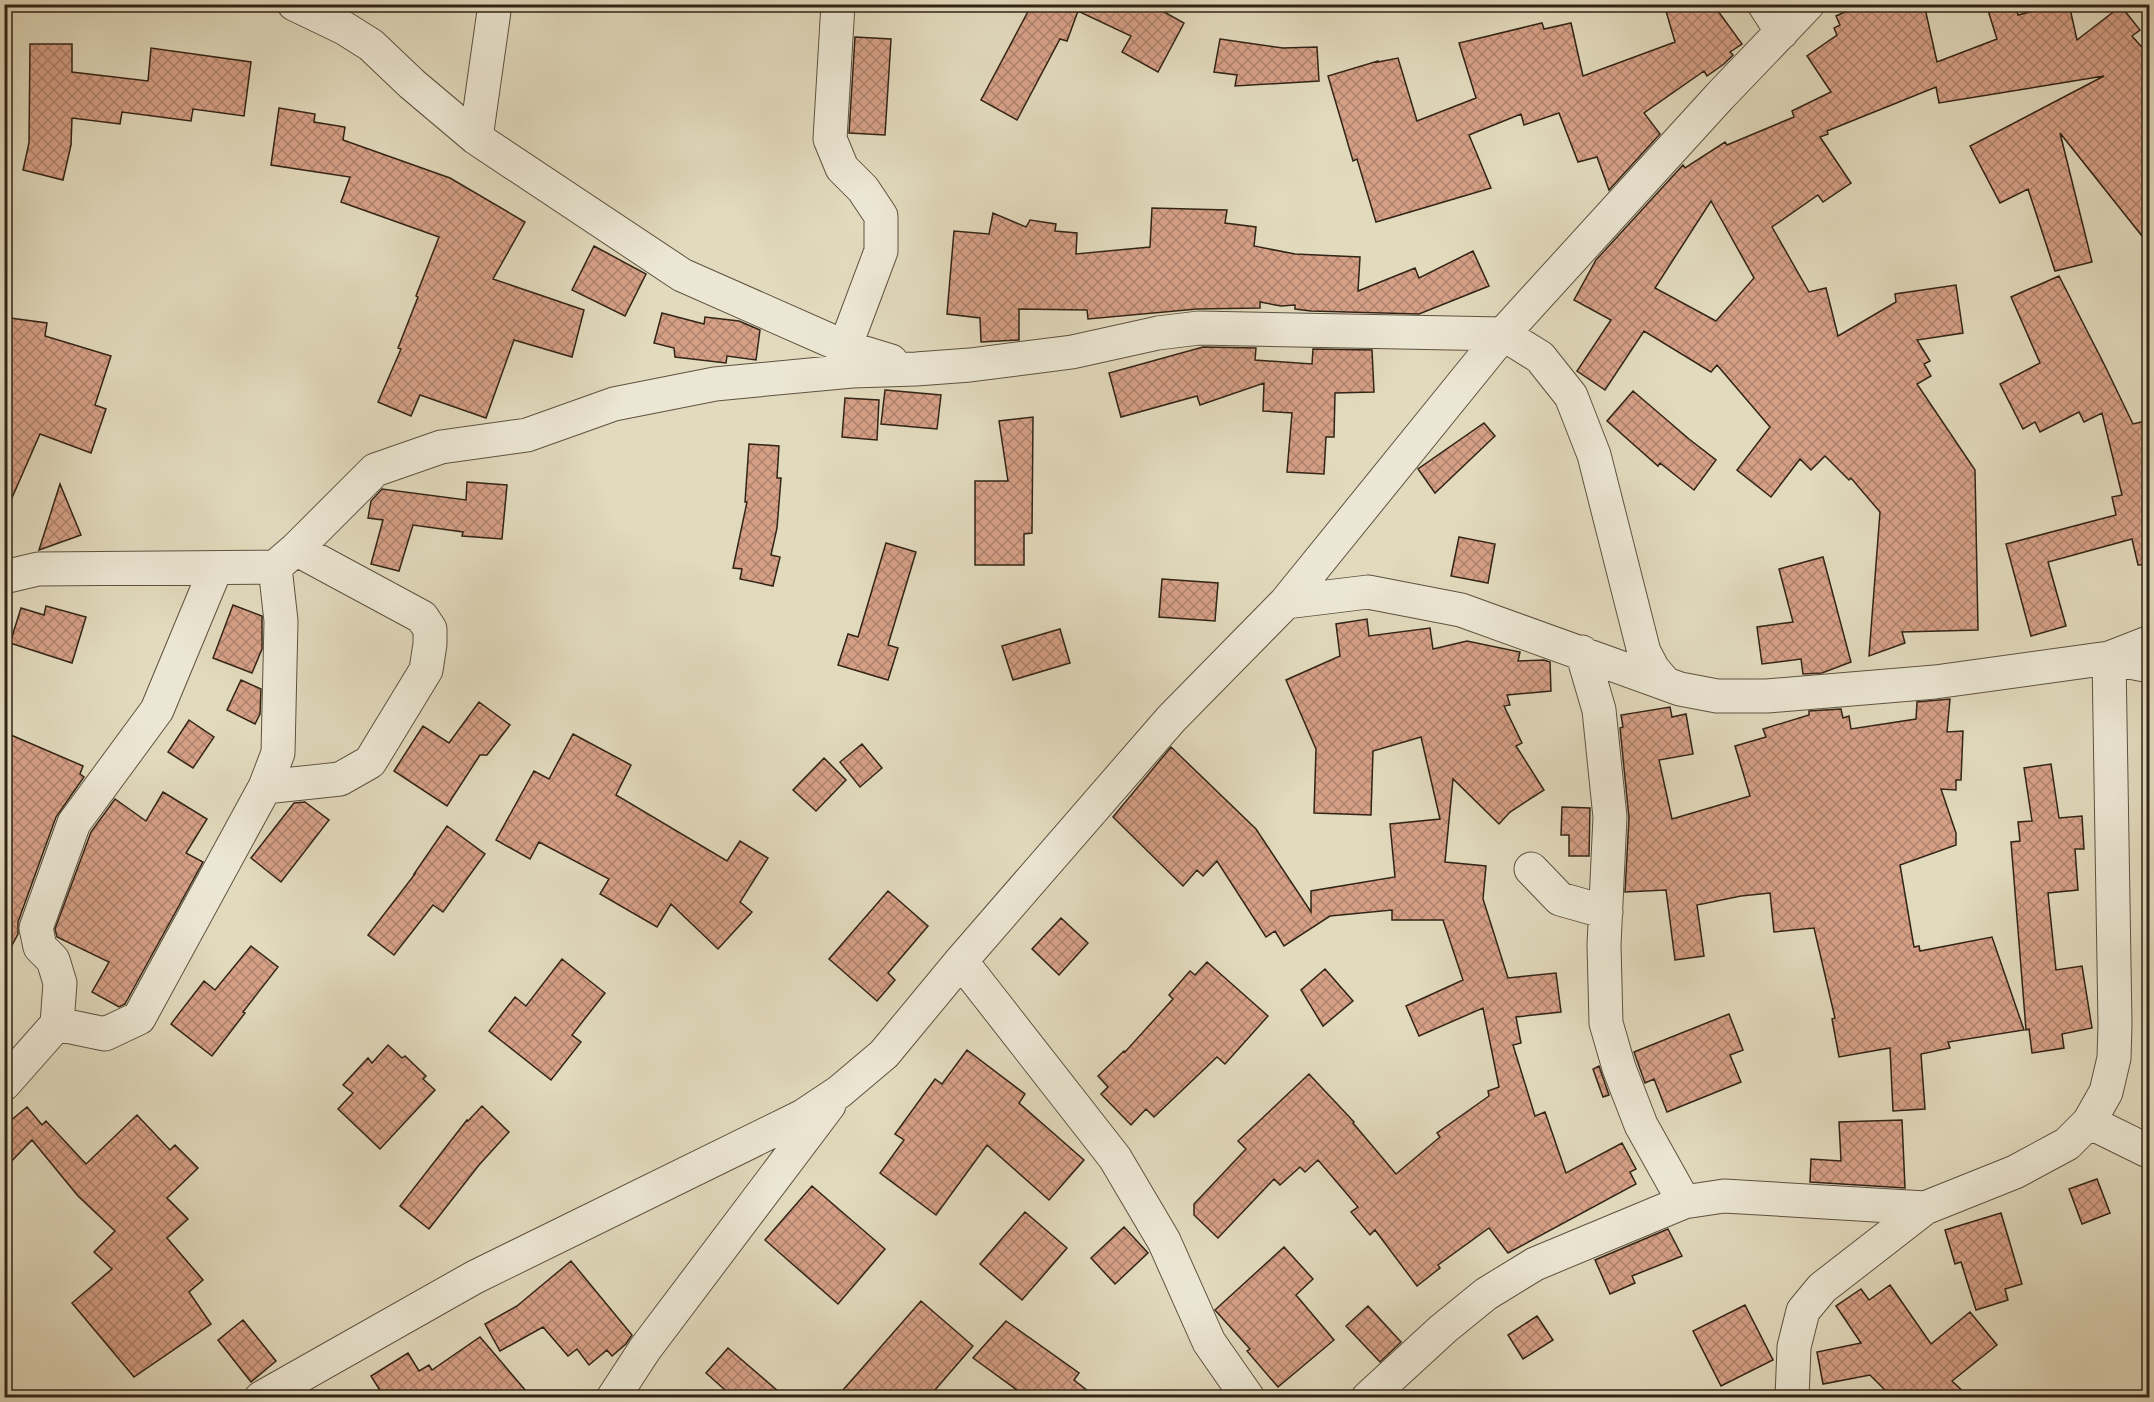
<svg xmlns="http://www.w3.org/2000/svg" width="2154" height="1402" font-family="'Libre Bodoni',serif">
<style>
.building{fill:url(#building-cross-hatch);stroke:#322416;stroke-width:1.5;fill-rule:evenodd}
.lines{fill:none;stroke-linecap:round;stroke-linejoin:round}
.street-casing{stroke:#5e5240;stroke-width:35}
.street{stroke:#ece7d4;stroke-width:33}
</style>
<defs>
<pattern id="building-cross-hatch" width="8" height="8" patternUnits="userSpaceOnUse" patternTransform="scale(1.5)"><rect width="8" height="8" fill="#d6a087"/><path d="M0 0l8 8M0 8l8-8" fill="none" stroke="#ae826d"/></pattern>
</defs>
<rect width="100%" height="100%" fill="#e2dabd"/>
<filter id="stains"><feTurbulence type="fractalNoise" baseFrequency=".00333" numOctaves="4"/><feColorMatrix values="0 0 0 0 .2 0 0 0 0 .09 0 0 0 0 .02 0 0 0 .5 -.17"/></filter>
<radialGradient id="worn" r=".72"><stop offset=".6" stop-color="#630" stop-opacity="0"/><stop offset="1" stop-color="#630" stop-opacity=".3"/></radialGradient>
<!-- building -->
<path class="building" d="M 1032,4 L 1150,4 L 1184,23 L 1158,72 L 1122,52 L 1131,36 L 1078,11 L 1067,41 L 1060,39 L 1017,120 L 981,100 Z
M 1664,4 L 1713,4 L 1742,44 L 1730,52 L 1733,55 L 1724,64 L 1707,76 L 1704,71 L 1644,113 L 1660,134 L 1609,190 L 1597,157 L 1578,162 L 1559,113 L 1524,125 L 1521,114 L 1469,135 L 1491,188 L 1376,222 L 1357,159 L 1353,161 L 1328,76 L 1378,61 L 1378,62 L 1398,58 L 1417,121 L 1476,98 L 1459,43 L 1542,23 L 1544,29 L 1571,23 L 1583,76 L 1675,42 Z
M 1863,4 L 1924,4 L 1937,62 L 1997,39 L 1986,4 L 2015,4 L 2018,15 L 2058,4 L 2069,4 L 2077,40 L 2121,6 L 2140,30 L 2132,36 L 2148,54 L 2150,53 L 2150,246 L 2060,133 L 2092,262 L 2055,271 L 2028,189 L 2000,203 L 1970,146 L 2104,76 L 1939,103 L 1936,87 L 1827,131 L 1828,134 L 1820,137 L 1851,183 L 1823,202 L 1818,195 L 1772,227 L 1809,292 L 1826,288 L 1838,336 L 1896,302 L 1895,294 L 1956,285 L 1963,333 L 1917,340 L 1930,361 L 1924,364 L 1931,376 L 1917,384 L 1975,470 L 1978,630 L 1902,632 L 1905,643 L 1869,656 L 1880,512 L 1851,478 L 1849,480 L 1825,456 L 1811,470 L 1800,459 L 1771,497 L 1737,470 L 1770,427 L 1717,365 L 1711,372 L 1644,331 L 1605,390 L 1577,371 L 1611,320 L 1574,300 L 1596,260 L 1683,165 L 1685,168 L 1725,142 L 1727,145 L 1794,117 L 1792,111 L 1831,92 L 1807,56 L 1837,35 L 1834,28 L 1840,25 L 1836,16 ZM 1711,201 L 1754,278 L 1716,321 L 1655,288 Z
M 855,37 L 891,39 L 885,135 L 849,133 Z
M 1220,39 L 1283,48 L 1317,47 L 1319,81 L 1235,86 L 1237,75 L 1214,72 Z
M 30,44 L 72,44 L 72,72 L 148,81 L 151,48 L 251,62 L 244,116 L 193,109 L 191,121 L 122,112 L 120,124 L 72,118 L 71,145 L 63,180 L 23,170 L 29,143 Z
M 279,108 L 315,114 L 314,122 L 345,127 L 343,140 L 450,178 L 525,222 L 493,279 L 584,310 L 572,357 L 514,340 L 486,418 L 420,395 L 411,416 L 378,402 L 401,349 L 398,348 L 418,297 L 416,296 L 439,237 L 341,202 L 350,177 L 271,165 Z
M 1152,208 L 1227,210 L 1225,223 L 1256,227 L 1254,246 L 1295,254 L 1360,257 L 1358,291 L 1415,268 L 1419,278 L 1473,251 L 1489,286 L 1419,314 L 1311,311 L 1295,309 L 1295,305 L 1281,306 L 1260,302 L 1260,308 L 1197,309 L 1088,319 L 1087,310 L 1019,309 L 1019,340 L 981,342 L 980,318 L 947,314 L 954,231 L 989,234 L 993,213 L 1026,227 L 1030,220 L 1056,224 L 1055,231 L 1077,233 L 1076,254 L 1150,247 Z
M 594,246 L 646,274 L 625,316 L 572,290 Z
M 2059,276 L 2105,366 L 2133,424 L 2146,421 L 2150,438 L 2150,564 L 2138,565 L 2132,539 L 2048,562 L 2066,626 L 2031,636 L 2006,544 L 2116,515 L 2112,497 L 2122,495 L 2102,413 L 2084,422 L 2079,412 L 2040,432 L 2035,422 L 2023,429 L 2000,384 L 2040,363 L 2011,297 Z
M 662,313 L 704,324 L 705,317 L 739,321 L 760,330 L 756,360 L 727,356 L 726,363 L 675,357 L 674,348 L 654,343 Z
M 10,318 L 47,323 L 45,336 L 111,356 L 95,405 L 106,409 L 91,453 L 40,434 L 4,516 L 4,353 Z
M 1203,347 L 1256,348 L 1255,360 L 1312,364 L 1313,349 L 1372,350 L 1374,392 L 1335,393 L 1334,437 L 1326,437 L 1324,474 L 1287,472 L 1292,413 L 1263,411 L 1264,383 L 1200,405 L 1197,396 L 1121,417 L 1109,373 Z
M 885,390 L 941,395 L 937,429 L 881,424 Z
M 1633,391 L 1689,439 L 1716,460 L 1694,490 L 1660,463 L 1658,466 L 1607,421 Z
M 845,398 L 879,400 L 877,440 L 842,437 Z
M 1033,417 L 1032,533 L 1024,534 L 1024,565 L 975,565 L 975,481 L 1008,481 L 999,421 Z
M 1484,423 L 1495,436 L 1435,493 L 1418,469 Z
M 749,444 L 779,446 L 777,478 L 781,478 L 777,528 L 771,555 L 780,557 L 773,586 L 740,579 L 742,569 L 733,568 L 747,502 L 745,502 Z
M 467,482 L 507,485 L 502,539 L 462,536 L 463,532 L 413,525 L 399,571 L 371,564 L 383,520 L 368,518 L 371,501 L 382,489 L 466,500 Z
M 60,484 L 81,535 L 39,550 Z
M 1459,537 L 1495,544 L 1488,583 L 1451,576 Z
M 886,543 L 916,552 L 888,645 L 898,648 L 888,680 L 838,665 L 848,634 L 858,637 Z
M 1823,557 L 1851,662 L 1822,673 L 1803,674 L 1801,659 L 1762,664 L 1757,627 L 1793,622 L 1779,569 Z
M 1162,579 L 1218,583 L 1215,621 L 1159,617 Z
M 233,605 L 262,616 L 262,649 L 252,673 L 213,658 Z
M 46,606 L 86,617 L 72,663 L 10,643 L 21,608 L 44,615 Z
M 1367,619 L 1369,636 L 1430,628 L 1433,649 L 1467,641 L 1520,652 L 1518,661 L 1544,660 L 1550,662 L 1551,691 L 1507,695 L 1510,705 L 1504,706 L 1522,743 L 1516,746 L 1544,790 L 1510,812 L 1499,824 L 1453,779 L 1445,862 L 1486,866 L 1483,899 L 1508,978 L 1556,973 L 1561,1012 L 1516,1017 L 1521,1043 L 1513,1045 L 1535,1116 L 1545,1112 L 1566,1173 L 1622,1143 L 1636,1169 L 1630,1172 L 1636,1184 L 1508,1253 L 1489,1228 L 1438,1265 L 1440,1268 L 1417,1286 L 1375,1230 L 1370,1235 L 1351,1212 L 1358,1207 L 1318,1160 L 1305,1172 L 1300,1167 L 1280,1185 L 1274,1179 L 1218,1238 L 1194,1215 L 1194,1204 L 1246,1149 L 1238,1141 L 1309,1074 L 1354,1122 L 1353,1123 L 1396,1174 L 1440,1137 L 1437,1133 L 1489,1096 L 1488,1091 L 1499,1087 L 1483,1008 L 1419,1036 L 1406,1006 L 1463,980 L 1443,920 L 1392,920 L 1392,910 L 1330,916 L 1284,946 L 1275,931 L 1266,937 L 1217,861 L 1203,876 L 1197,870 L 1183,886 L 1113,817 L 1171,747 L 1256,829 L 1311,912 L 1311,891 L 1395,877 L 1390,824 L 1440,819 L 1421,737 L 1373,751 L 1371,815 L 1314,813 L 1316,749 L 1286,680 L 1340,656 L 1336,624 Z
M 1060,629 L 1070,663 L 1013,680 L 1002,646 Z
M 241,680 L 261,689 L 260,714 L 255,724 L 227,710 Z
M 1950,699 L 1947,732 L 1963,731 L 1961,780 L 1956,780 L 1956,790 L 1941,789 L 1956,833 L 1956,845 L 1900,865 L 1914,947 L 1919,946 L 1920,951 L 1992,937 L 2024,1030 L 1948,1042 L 1950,1048 L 1921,1054 L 1925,1109 L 1893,1111 L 1890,1048 L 1839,1057 L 1832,1019 L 1835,1018 L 1814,928 L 1774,932 L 1770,893 L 1741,896 L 1697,905 L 1704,956 L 1675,960 L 1666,890 L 1625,892 L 1629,818 L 1620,728 L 1623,727 L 1621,715 L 1670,707 L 1672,717 L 1686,714 L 1693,754 L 1659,760 L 1672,819 L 1750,796 L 1735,746 L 1766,737 L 1763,729 L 1809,715 L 1809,711 L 1841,709 L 1843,718 L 1849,716 L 1851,729 L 1916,719 L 1917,702 Z
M 479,702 L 510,725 L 487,755 L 480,755 L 447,806 L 394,771 L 423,726 L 449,743 Z
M 189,720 L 214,737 L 193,768 L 168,752 Z
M 4,732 L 83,766 L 80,774 L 84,777 L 56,817 L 18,922 L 18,934 L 4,960 Z
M 573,734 L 631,765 L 616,795 L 727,861 L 740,841 L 768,858 L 740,902 L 752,912 L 718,949 L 671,904 L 657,927 L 600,894 L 609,879 L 539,842 L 530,859 L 496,840 L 534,771 L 549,779 Z
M 862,744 L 882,768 L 860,787 L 840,762 Z
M 824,758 L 846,780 L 816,811 L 793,790 Z
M 2051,764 L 2059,818 L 2082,816 L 2084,849 L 2075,849 L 2078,890 L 2048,893 L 2056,970 L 2082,966 L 2092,1028 L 2062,1034 L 2064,1048 L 2032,1053 L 2029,1029 L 2026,1030 L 2011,842 L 2020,841 L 2018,822 L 2032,821 L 2024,768 Z
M 163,792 L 207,819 L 186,853 L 203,862 L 125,1004 L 119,1007 L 92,992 L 109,962 L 57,937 L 55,929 L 91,832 L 115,799 L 146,821 Z
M 305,802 L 329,820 L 281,882 L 251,858 L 294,803 Z
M 1562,807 L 1590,808 L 1589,856 L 1569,856 L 1569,835 L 1561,835 Z
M 447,826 L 485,854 L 443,912 L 433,905 L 394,955 L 368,935 L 415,874 L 414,874 Z
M 888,891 L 928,926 L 888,973 L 895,980 L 877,1001 L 829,959 Z
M 1061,918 L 1088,943 L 1059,975 L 1032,949 Z
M 251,946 L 278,967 L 243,1012 L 245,1013 L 212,1056 L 171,1024 L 204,981 L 215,990 Z
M 562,959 L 605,993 L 572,1035 L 581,1042 L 551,1080 L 489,1031 L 515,997 L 526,1006 Z
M 1207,962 L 1268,1016 L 1225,1064 L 1217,1057 L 1154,1117 L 1146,1109 L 1131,1125 L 1101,1094 L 1108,1087 L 1098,1076 L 1124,1051 L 1125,1052 L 1173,999 L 1169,995 L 1190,971 L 1195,975 Z
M 1325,969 L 1353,1001 L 1323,1026 L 1301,990 Z
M 1729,1014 L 1743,1050 L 1730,1055 L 1741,1082 L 1667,1112 L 1654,1079 L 1645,1083 L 1634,1052 Z
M 388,1045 L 402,1058 L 405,1056 L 426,1076 L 423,1079 L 435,1090 L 380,1149 L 338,1109 L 353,1093 L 343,1085 L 368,1058 L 372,1063 Z
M 967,1050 L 1025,1094 L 1019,1103 L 1084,1160 L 1049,1200 L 987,1145 L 936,1215 L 880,1173 L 904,1140 L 895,1134 L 935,1079 L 942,1084 Z
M 1599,1066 L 1609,1095 L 1603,1097 L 1593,1069 Z
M 482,1106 L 509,1132 L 479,1165 L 429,1229 L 400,1206 L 467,1120 L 468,1121 Z
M 27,1107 L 42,1125 L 46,1121 L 86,1164 L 137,1115 L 170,1150 L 175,1145 L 198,1168 L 167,1198 L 188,1219 L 167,1238 L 203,1280 L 189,1292 L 211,1324 L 134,1377 L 72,1303 L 112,1269 L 94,1252 L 115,1231 L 78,1196 L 32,1140 L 4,1169 L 4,1126 Z
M 1902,1120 L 1905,1188 L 1810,1182 L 1811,1159 L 1841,1161 L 1839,1122 Z
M 2097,1179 L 2110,1213 L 2082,1224 L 2069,1189 Z
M 812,1186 L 885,1249 L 838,1304 L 765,1240 Z
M 1025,1212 L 1067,1248 L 1022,1300 L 980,1264 Z
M 2001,1213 L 2022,1284 L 2005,1289 L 2008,1300 L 1976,1310 L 1961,1262 L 1955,1264 L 1945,1230 Z
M 1124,1227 L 1148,1253 L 1115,1284 L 1091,1258 Z
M 1668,1229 L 1682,1256 L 1632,1276 L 1635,1283 L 1610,1294 L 1595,1260 Z
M 1284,1247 L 1313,1279 L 1296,1295 L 1334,1340 L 1278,1387 L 1247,1351 L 1250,1349 L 1215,1310 Z
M 571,1261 L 632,1335 L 626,1344 L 612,1356 L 607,1350 L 589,1365 L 577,1349 L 568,1356 L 543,1327 L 500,1351 L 485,1324 L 517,1306 Z
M 1890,1285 L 1931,1344 L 1970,1312 L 1997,1345 L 1952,1381 L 1970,1398 L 1893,1398 L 1870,1375 L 1823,1384 L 1817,1352 L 1861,1343 L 1836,1306 L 1861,1289 L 1869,1300 Z
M 921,1301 L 973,1346 L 928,1398 L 836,1398 Z
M 1745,1305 L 1773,1360 L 1721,1386 L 1693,1331 Z
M 1368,1306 L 1401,1342 L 1380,1362 L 1346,1326 Z
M 1537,1316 L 1553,1340 L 1523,1359 L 1508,1335 Z
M 243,1320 L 276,1361 L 251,1382 L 218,1340 Z
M 1006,1321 L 1079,1373 L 1074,1380 L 1097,1398 L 1028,1398 L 973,1358 Z
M 480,1337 L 532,1398 L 372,1398 L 381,1392 L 371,1376 L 408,1353 L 419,1371 L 429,1365 L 432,1370 Z
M 728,1348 L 786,1398 L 734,1398 L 706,1373 Z"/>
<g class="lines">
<defs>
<path id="street" d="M 294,4 L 344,28 L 371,45 L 412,84 L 476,138 L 682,275 L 845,347 L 891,361
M 838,4 L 830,139 L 842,168 L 863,189 L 881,216 L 881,251 L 845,347
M 1764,4 L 1782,32
M 476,138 L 495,4
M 4,577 L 38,569 L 275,567 L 296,549 L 375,470 L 441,447 L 527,435 L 614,404 L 715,384 L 852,371 L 916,369 L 970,365 L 1072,352 L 1158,333 L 1199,328 L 1503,334 L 1540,357 L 1571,396 L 1594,455 L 1644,652 L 1653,669 L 1664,682
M 1286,602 L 1368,592 L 1461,610 L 1680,689 L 1717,696 L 1767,696 L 1935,682 L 2109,658 L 2150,642
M 1582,652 L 1599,710 L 1610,817 L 1604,945 L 1606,1023 L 1619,1068 L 1641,1125 L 1684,1202
M 265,787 L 340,779 L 370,762 L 426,670 L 430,644 L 430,629 L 422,617 L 296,549
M 1531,869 L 1560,899 L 1606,912
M 961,961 L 1115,1158 L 1164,1241 L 1209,1342 L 1248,1398
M 57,1024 L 105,1034 L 139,1018 L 265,787 L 278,753 L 281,621 L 275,567
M 4,1084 L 57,1024 L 60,983 L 53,960 L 40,947 L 36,928 L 74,823 L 157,710 L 216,568
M 2089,1122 L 2150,1152
M 261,1398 L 475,1277 L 803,1116 L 839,1092 L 884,1054 L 961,961 L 1171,719 L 1286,602 L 1503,334 L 1720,96 L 1808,4
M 613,1398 L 645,1349 L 829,1105
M 1368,1398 L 1443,1329 L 1486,1294 L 1535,1264 L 1684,1202 L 1724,1196 L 1925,1208
M 1792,1398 L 1794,1347 L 1803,1311 L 1822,1288 L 1925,1208 L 2015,1172 L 2067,1144 L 2089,1122 L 2106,1092 L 2114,1058 L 2115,1024 L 2109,658 L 2150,666"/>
</defs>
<!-- street casing -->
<use href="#street" class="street-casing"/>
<!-- street -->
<use href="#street" class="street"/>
</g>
<!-- margin -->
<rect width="2154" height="1402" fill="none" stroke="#e2dabd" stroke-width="24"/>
<rect x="6" y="6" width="2142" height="1390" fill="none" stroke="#322416" stroke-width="3"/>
<rect x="12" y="12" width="2130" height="1378" fill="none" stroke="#322416" stroke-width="1.5"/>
<rect width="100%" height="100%" filter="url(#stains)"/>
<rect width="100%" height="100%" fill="url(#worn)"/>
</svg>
